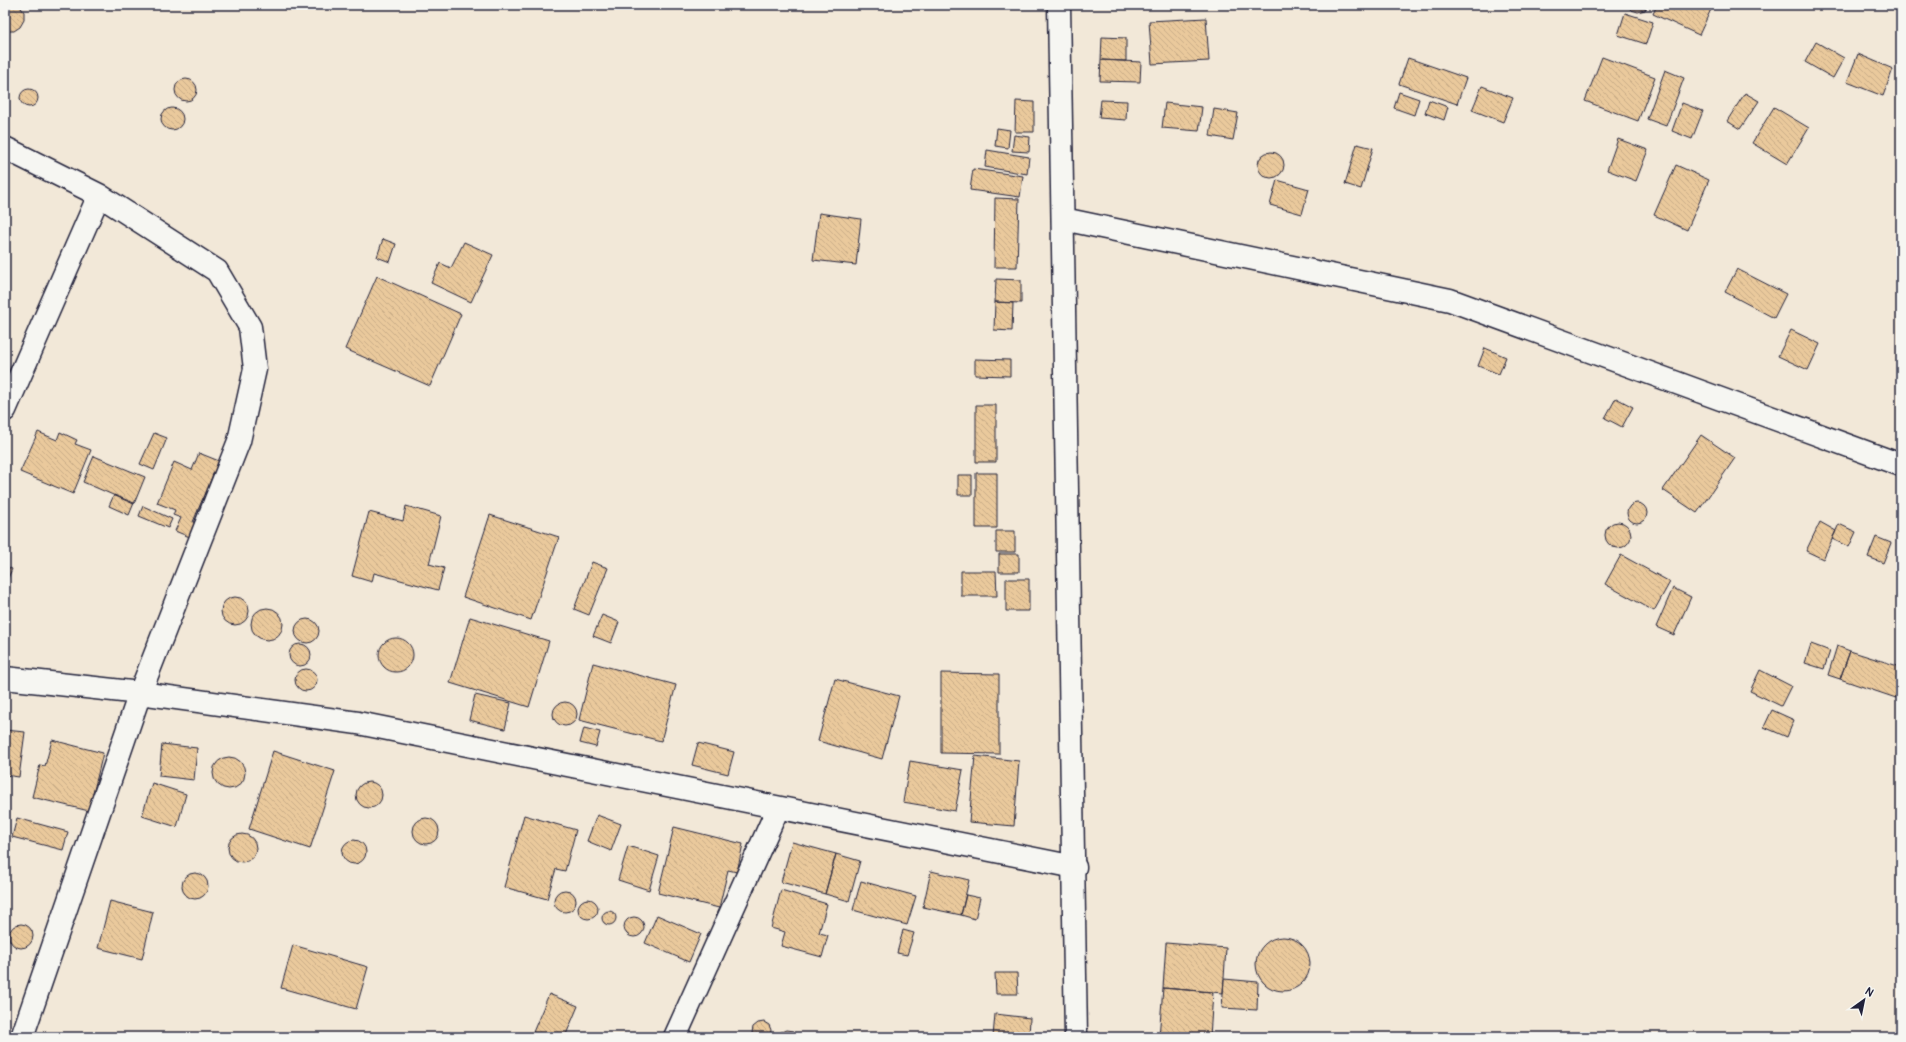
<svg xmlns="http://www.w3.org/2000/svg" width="1906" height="1042" font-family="Pangolin,sans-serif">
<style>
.building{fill:url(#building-back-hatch);stroke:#22223b}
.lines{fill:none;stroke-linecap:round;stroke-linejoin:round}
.minor-casing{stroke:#22223b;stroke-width:25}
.highway-casing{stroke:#22223b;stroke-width:25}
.minor{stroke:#f6f6f2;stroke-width:22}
.highway{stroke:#f6f6f2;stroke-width:22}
</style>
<defs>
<pattern id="building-back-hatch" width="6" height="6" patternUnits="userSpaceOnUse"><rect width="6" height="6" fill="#eac99c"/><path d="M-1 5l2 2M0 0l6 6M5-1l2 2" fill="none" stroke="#c8ac87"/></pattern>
</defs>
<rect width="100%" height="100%" fill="#f2e8d8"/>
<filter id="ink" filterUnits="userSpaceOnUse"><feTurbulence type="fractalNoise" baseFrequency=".025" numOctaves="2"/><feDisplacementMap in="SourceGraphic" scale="8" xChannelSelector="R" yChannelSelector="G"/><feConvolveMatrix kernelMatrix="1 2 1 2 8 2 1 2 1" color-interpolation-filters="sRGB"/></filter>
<g filter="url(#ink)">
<!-- building -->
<path class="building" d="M 5,5 L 19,5 L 24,12 L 24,20 L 20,27 L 14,31 L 5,31 Z
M 1627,5 L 1649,5 L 1645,10 L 1638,12 L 1631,10 Z
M 1657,5 L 1713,5 L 1699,35 L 1653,14 Z
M 1625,13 L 1653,22 L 1646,44 L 1618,35 Z
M 1206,18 L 1209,61 L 1152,64 L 1149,21 Z
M 1102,37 L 1126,38 L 1126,61 L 1101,60 Z
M 1816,42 L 1844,58 L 1833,78 L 1805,62 Z
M 1858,54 L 1893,69 L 1883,96 L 1847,82 Z
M 1602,57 L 1655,77 L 1638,121 L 1585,101 Z
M 1408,58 L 1466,78 L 1457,104 L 1399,84 Z
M 1101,60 L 1141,62 L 1140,82 L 1100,81 Z
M 1665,70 L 1684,78 L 1666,126 L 1647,119 Z
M175 90a11 11 0 1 1 22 0a11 11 0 1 1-22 0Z
M 1482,86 L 1513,98 L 1503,122 L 1472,110 Z
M20 98a9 9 0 1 1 18 0a9 9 0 1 1-18 0Z
M 1399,92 L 1419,99 L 1414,115 L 1394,108 Z
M 1745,93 L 1759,101 L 1740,129 L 1727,121 Z
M 1101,100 L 1127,101 L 1126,120 L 1099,118 Z
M 1429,100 L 1448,107 L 1444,120 L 1425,113 Z
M 1016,101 L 1034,102 L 1034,132 L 1015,132 Z
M 1165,103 L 1202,107 L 1199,131 L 1162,128 Z
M 1682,103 L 1703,111 L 1692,139 L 1672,131 Z
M 1774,107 L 1809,128 L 1787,164 L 1752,143 Z
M161 119a11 11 0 1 1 22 0a11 11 0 1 1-22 0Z
M 1214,109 L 1238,113 L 1233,140 L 1210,136 Z
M 997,128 L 1010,130 L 1008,148 L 995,146 Z
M 1014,135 L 1030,137 L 1029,152 L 1012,151 Z
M 1618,139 L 1648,150 L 1636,181 L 1607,170 Z
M 1357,144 L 1373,148 L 1361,189 L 1345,184 Z
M 987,150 L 1029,157 L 1027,174 L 985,167 Z
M1258 165a13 13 0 1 1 26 0a13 13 0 1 1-26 0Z
M 1676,165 L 1709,180 L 1687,230 L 1654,215 Z
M 973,169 L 1023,176 L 1020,197 L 970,190 Z
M 1277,180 L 1309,189 L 1302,214 L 1270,205 Z
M 995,198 L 1019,199 L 1017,267 L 994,267 Z
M 819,213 L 861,219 L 856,265 L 813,260 Z
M 383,239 L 396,244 L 390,262 L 377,257 Z
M 464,242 L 493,255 L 471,302 L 431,283 L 440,263 L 451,268 Z
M 1737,269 L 1786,294 L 1774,318 L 1725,292 Z
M 377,276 L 461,314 L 430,386 L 345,349 Z
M 996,279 L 1021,280 L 1021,303 L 995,302 Z
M 995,302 L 1013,303 L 1012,331 L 994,330 Z
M 1791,330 L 1820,344 L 1808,370 L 1778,356 Z
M 1485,348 L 1506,357 L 1499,374 L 1478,366 Z
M 975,359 L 1010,360 L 1010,376 L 975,375 Z
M 1616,398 L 1633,407 L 1622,427 L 1605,418 Z
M 976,405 L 996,405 L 996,462 L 976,462 Z
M 38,432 L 57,440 L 60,432 L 77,440 L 75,444 L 91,450 L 73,494 L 20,472 Z
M 154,433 L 167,438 L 154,470 L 140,464 Z
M 1701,435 L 1735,458 L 1697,513 L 1663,490 Z
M 199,453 L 224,463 L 219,474 L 214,472 L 209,484 L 215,487 L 210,500 L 203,498 L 193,522 L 197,524 L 192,538 L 175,531 L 181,518 L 173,515 L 175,510 L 157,503 L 174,462 L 192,470 Z
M 94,456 L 145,477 L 134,504 L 83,482 Z
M 976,473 L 997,473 L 997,528 L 976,528 Z
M 958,475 L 972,475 L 972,495 L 958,495 Z
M 114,495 L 134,503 L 129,515 L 109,506 Z
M1627 513a10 10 0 1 1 20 0a10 10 0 1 1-20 0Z
M 143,506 L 172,519 L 168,528 L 139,516 Z
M 406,506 L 441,516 L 429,564 L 444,568 L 438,590 L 374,573 L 372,582 L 352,576 L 369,512 L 403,521 Z
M 490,515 L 559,537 L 531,620 L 463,597 Z
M 1820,522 L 1836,531 L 1823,559 L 1806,551 Z
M1605 535a13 13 0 1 1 26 0a13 13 0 1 1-26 0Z
M 1839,524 L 1856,532 L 1849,547 L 1832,539 Z
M 996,531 L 1015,531 L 1015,552 L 996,552 Z
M 1876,537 L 1891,543 L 1883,563 L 1868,557 Z
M 999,554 L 1019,554 L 1019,572 L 999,572 Z
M 1621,555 L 1670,582 L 1654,611 L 1605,584 Z
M 592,562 L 608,568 L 589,615 L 574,609 Z
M 5,566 L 12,569 L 5,585 Z
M 961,571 L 996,571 L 997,596 L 961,596 Z
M 1006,579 L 1029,579 L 1029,611 L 1006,611 Z
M 1673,588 L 1691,597 L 1674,635 L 1656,627 Z
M221 611a14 14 0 1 1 28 0a14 14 0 1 1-28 0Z
M251 624a16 16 0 1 1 32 0a16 16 0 1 1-32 0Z
M 602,615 L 619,622 L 611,643 L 593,636 Z
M 470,617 L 549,641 L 529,707 L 450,683 Z
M295 631a12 12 0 1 1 24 0a12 12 0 1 1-24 0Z
M379 655a17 17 0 1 1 34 0a17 17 0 1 1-34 0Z
M 1811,644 L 1830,651 L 1824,669 L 1805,663 Z
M289 655a11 11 0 1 1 22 0a11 11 0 1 1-22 0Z
M 1837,646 L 1850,651 L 1840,679 L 1828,675 Z
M 1850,651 L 1901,667 L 1901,682 L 1896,698 L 1840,679 Z
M 593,663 L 676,685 L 661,741 L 579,720 Z
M295 680a11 11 0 1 1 22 0a11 11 0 1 1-22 0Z
M 1760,670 L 1791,686 L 1781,706 L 1750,691 Z
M 941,673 L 999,674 L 999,754 L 941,753 Z
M 835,679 L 899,696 L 882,759 L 818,741 Z
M 475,695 L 511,703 L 505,729 L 469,720 Z
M553 714a12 12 0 1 1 24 0a12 12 0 1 1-24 0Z
M 1772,710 L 1794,720 L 1787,737 L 1764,727 Z
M 584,728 L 600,732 L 596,747 L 580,743 Z
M 5,730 L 25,732 L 19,777 L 5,775 Z
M 52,740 L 103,753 L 89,811 L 32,797 L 40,765 L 45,766 Z
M 698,743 L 734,752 L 728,774 L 692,765 Z
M 162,744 L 197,748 L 194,780 L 159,776 Z
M 273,751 L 335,771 L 310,849 L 249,829 Z
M 975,756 L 1019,761 L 1014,826 L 969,822 Z
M213 773a16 16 0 1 1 32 0a16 16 0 1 1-32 0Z
M 910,761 L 963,770 L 955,811 L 903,802 Z
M356 795a13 13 0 1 1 26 0a13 13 0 1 1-26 0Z
M 152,783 L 186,794 L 177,827 L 142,816 Z
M 524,815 L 576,830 L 565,871 L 556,869 L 547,899 L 504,887 Z
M 597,815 L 621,824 L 611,851 L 587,841 Z
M413 831a13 13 0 1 1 26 0a13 13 0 1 1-26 0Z
M 17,818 L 68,832 L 63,850 L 12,837 Z
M 674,827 L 743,844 L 737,872 L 728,870 L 719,908 L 658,893 Z
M228 848a14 14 0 1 1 28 0a14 14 0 1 1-28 0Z
M342 852a12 12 0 1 1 24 0a12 12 0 1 1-24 0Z
M 792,842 L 836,854 L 825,894 L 781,882 Z
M 628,846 L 659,856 L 649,890 L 618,880 Z
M 836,854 L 860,861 L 849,901 L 825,894 Z
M 931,871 L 969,880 L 961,915 L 923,907 Z
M182 886a13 13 0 1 1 26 0a13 13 0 1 1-26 0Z
M 861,881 L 916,896 L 907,925 L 853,910 Z
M 781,890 L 827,904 L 819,933 L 828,935 L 822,957 L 781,946 L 785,932 L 771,928 Z
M554 901a11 11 0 1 1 22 0a11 11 0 1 1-22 0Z
M 966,895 L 980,898 L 975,919 L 961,915 Z
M578 909a10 10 0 1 1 20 0a10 10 0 1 1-20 0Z
M 110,901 L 153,912 L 142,959 L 98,948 Z
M602 918a7 7 0 1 1 14 0a7 7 0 1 1-14 0Z
M 657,915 L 701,934 L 689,962 L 645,943 Z
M624 927a10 10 0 1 1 20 0a10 10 0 1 1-20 0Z
M9 936a12 12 0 1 1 24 0a12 12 0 1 1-24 0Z
M 903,930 L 914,933 L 907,955 L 897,953 Z
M1256 964a27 27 0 1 1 54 0a27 27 0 1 1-54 0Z
M 1166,943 L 1226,948 L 1223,993 L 1163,988 Z
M 293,945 L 368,967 L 356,1009 L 281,988 Z
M 995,973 L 1017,973 L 1018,994 L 996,994 Z
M 1224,979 L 1258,982 L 1257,1010 L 1222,1008 Z
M 1163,988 L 1213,992 L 1210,1037 L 1159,1037 Z
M 549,994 L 578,1006 L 565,1037 L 531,1037 Z
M 995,1014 L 1030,1018 L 1029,1037 L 993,1037 Z
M 764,1022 L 769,1025 L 771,1030 L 770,1037 L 754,1037 L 752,1033 L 753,1027 L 758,1023 Z
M 786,1030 L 793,1031 L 798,1037 L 777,1037 L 779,1033 Z"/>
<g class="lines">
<defs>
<path id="minor" d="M 5,148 L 99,195 L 217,271 L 250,327 L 255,369 L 239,441 L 140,693 L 22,1037
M 1063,219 L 1450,300 L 1901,465
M 5,410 L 99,195
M 5,678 L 140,693 L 358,723 L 1075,867
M 675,1037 L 778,808"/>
<path id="highway" d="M 1059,5 L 1076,1037"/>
</defs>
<!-- minor casing -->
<use href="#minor" class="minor-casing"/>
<!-- highway casing -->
<use href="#highway" class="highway-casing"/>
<!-- minor -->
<use href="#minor" class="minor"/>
<!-- highway -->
<use href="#highway" class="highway"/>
</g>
</g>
<!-- margin -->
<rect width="1906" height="1042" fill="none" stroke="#f6f6f2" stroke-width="20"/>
<rect x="10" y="10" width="1886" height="1022" fill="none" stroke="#22223b" stroke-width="1.5" filter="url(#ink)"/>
<!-- north arrow -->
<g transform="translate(1864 1000) rotate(33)" stroke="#f6f6f2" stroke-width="3" paint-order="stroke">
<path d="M0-3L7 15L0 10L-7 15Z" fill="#22223b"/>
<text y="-6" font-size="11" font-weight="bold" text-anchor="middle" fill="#22223b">N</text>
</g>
</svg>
